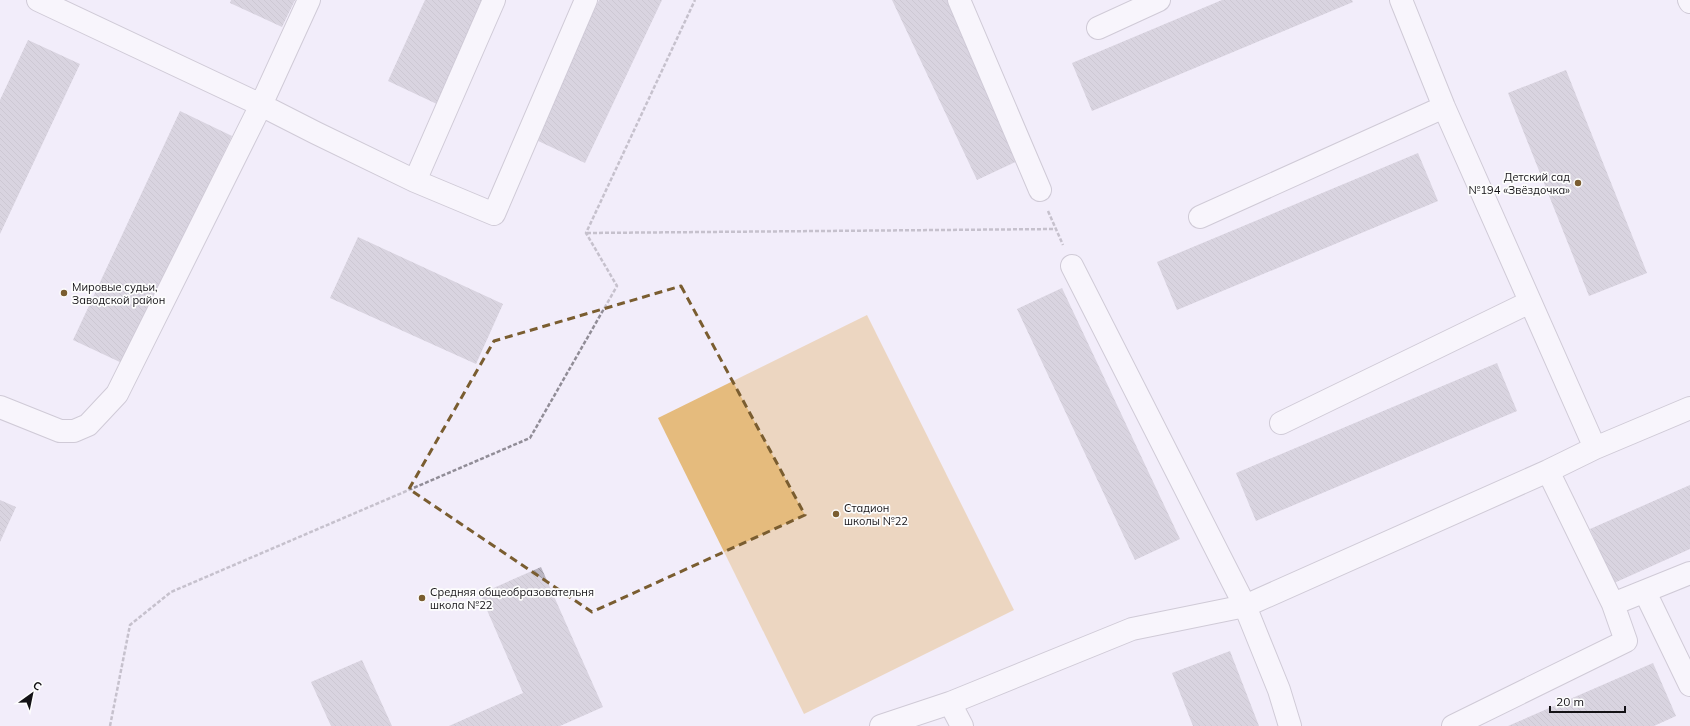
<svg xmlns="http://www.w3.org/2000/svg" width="1690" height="726" font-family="Mulish,sans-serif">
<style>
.pitch{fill:#e5bb7d}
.building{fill:url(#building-back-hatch)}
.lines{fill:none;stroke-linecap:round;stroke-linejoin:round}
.minor-casing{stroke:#a6a1ad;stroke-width:24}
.path{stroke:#918d97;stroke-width:2.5;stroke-dasharray:4 2;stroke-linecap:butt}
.minor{stroke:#fff;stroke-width:22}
.marked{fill:none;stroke:#7a5d30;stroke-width:3;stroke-dasharray:8 5;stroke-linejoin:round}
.poi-dot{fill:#7a5d30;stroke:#fdfdfd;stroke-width:1.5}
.labels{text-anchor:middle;stroke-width:3.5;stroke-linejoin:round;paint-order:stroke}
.poi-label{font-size:11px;fill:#141216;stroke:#fdfdfd;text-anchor:start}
</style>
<defs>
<pattern id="building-back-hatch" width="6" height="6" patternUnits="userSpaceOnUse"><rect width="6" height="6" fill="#bab5c1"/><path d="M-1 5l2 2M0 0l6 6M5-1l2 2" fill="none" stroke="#9f9ba5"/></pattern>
</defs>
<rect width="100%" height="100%" fill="#f2edfa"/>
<!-- pitch -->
<path class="pitch" d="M 867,315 L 1014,610 L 804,714 L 658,418 Z"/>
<!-- building -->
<path class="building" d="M 231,0 L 295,0 L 282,27 L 230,3 Z
M 425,0 L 489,0 L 439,105 L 388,81 Z
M 599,0 L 662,0 L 585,163 L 534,139 Z
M 892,0 L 947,0 L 1022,159 L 977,180 Z
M 1222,0 L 1352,0 L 1353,2 L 1092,111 L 1072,63 Z
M 28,40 L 80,64 L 0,234 L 0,100 Z
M 1566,70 L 1647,273 L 1589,296 L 1508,93 Z
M 180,111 L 232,136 L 124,364 L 73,340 Z
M 1418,153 L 1438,201 L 1177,310 L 1157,262 Z
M 358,237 L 503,304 L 476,364 L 330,298 Z
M 1062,288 L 1180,539 L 1135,560 L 1017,309 Z
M 1497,363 L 1517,411 L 1256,521 L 1236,473 Z
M 1690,485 L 1690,549 L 1614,583 L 1590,529 Z
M 0,500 L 16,507 L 0,542 Z
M 541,567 L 603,707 L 560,726 L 449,726 L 523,693 L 480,594 Z
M 1230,651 L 1259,726 L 1193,726 L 1172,673 Z
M 362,660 L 392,726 L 331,726 L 311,682 Z
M 1653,663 L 1676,716 L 1654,726 L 1508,726 Z"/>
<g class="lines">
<defs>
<path id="minor" d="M 38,0 L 261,105 L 316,133 L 415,181 L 494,214 L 586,0
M 959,0 L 1040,190
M 1689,0 L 1690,2
M 1098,28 L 1159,0
M 415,181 L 494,0
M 1200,217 L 1444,107
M 1072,266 L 1245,606 L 1279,690 L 1290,726
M 0,407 L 60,431 L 74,431 L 88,425 L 117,394 L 261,105 L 309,0
M 1281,423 L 1530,302
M 1595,448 L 1690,408
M 1548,471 L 1613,604 L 1690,573
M 1645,592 L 1690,685
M 950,703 L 962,726
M 881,726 L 950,703 L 1132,629 L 1245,606 L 1548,471 L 1595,448 L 1444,107 L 1401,0
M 1453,726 L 1626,641 L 1613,604"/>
</defs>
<!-- minor casing -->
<use href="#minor" class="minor-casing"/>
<!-- path -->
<path class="path" d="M 1048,211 L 1063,245
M 587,233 L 1056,229
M 110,726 L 130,625 L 171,592 L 530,438 L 617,286 L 586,233 L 695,0"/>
<!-- minor -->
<use href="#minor" class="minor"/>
</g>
<!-- marked area -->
<path d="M0 0H1690V726H0ZM 681,286 L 805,515 L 592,612 L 409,489 L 494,341 Z" fill="#f2edfa" fill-opacity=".55" fill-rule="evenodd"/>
<path class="marked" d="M 681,286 L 805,515 L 592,612 L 409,489 L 494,341 Z"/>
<!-- markers -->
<g class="poi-dot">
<circle cx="1578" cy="183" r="4"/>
<circle cx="64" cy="293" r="4"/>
<circle cx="836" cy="514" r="4"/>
<circle cx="422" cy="598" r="4"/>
</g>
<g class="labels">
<!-- poi labels -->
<g class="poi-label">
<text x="1570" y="181" text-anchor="end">Детский сад<tspan x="1570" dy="13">№194 «Звёздочка»</tspan></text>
<text x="72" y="291">Мировые судьи,<tspan x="72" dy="13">Заводской район</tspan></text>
<text x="844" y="512">Стадион<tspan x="844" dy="13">школы №22</tspan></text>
<text x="430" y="596">Средняя общеобразовательня<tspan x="430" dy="13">школа №22</tspan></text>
</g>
</g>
<!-- north arrow -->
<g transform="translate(32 694) rotate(33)" stroke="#fdfdfd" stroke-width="3" paint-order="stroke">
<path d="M0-3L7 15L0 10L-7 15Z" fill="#141216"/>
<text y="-6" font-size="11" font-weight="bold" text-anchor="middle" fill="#141216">С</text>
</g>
<!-- scale -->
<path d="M1550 706v6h75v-6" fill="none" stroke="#141216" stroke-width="2"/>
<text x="1556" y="706" font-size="12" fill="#141216" stroke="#fdfdfd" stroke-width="3" paint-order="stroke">20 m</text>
</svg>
